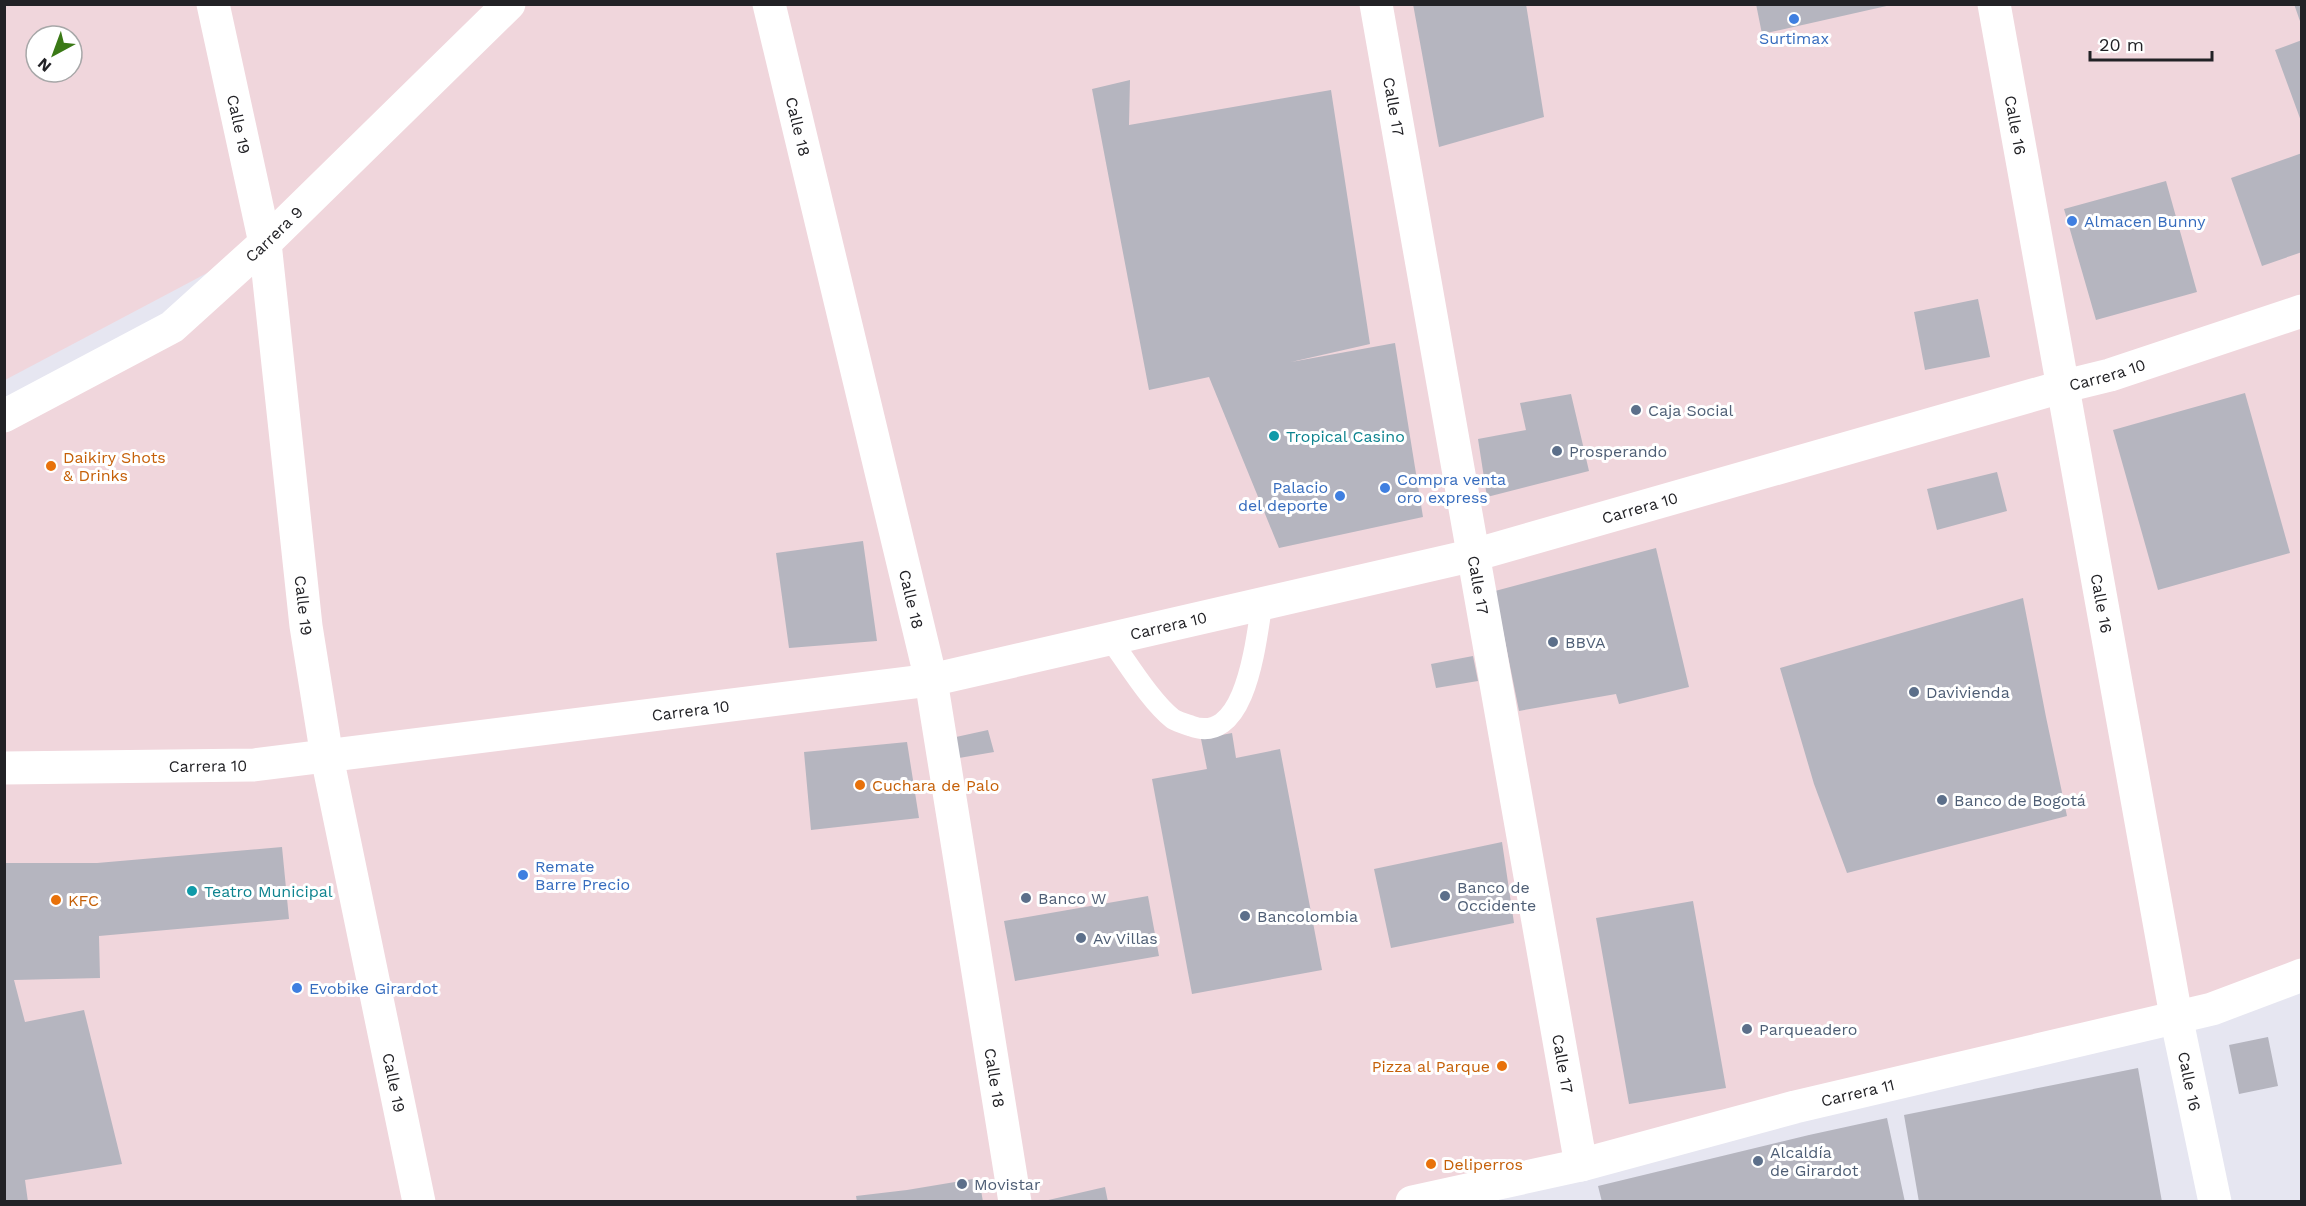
<svg xmlns="http://www.w3.org/2000/svg" width="2306" height="1206" font-family="'Work Sans',sans-serif">
<style>
.commercial{fill:#f0d6dc;fill-rule:evenodd}
.building{fill:#b5b5bf}
.lines{fill:none;stroke-linecap:round;stroke-linejoin:round}
.service{stroke:#fff;stroke-width:21}
.minor{stroke:#fff;stroke-width:33}
.tertiary{stroke:#fff;stroke-width:33}
.shop-dot{fill:#3f7fe0;stroke:#fff;stroke-width:2}
.service-dot{fill:#5c6f8a;stroke:#fff;stroke-width:2}
.culture-dot{fill:#0f9aa8;stroke:#fff;stroke-width:2}
.food-dot{fill:#e8710a;stroke:#fff;stroke-width:2}
.labels{text-anchor:middle;stroke-width:6;stroke-linejoin:round;paint-order:stroke}
.shop-label{font-size:16px;fill:#366cbe;stroke:#fff;text-anchor:start}
.street-label{font-size:16px;fill:#222226;stroke:#fff}
.service-label{font-size:16px;fill:#4e5e75;stroke:#fff;text-anchor:start}
.culture-label{font-size:16px;fill:#0d838f;stroke:#fff;text-anchor:start}
.food-label{font-size:16px;fill:#c56008;stroke:#fff;text-anchor:start}
</style>
<rect width="100%" height="100%" fill="#e6e6f1"/>
<!-- commercial -->
<path class="commercial" d="M 4,5 L 2301,5 L 2301,975 L 1412,1201 L 5,1201 L 5,416 L 172,327 L 262,244 L 5,380 ZM 36,36 L 72,36 L 72,72 L 36,72 Z"/>
<!-- building -->
<path class="building" d="M 1413,4 L 1526,4 L 1544,117 L 1439,147 Z
M 1756,4 L 1891,4 L 1891,5 L 1762,34 Z
M 2294,4 L 2302,4 L 2302,24 L 2301,24 Z
M 2302,40 L 2302,121 L 2301,121 L 2275,50 Z
M 1130,80 L 1129,125 L 1331,90 L 1370,344 L 1291,362 L 1395,343 L 1423,517 L 1279,548 L 1209,377 L 1149,390 L 1092,89 Z
M 2302,153 L 2302,252 L 2262,266 L 2231,178 Z
M 2166,181 L 2197,292 L 2096,320 L 2064,209 Z
M 1978,299 L 1990,357 L 1925,370 L 1914,312 Z
M 2245,393 L 2290,553 L 2158,590 L 2113,430 Z
M 1571,394 L 1589,471 L 1487,497 L 1478,439 L 1526,430 L 1520,403 Z
M 1997,472 L 2007,511 L 1937,530 L 1927,489 Z
M 863,541 L 877,641 L 789,648 L 776,553 Z
M 1656,548 L 1689,687 L 1619,704 L 1616,694 L 1519,711 L 1495,591 Z
M 2023,598 L 2046,717 L 2067,816 L 1847,873 L 1814,784 L 1780,668 Z
M 1473,656 L 1478,681 L 1436,688 L 1431,664 Z
M 988,730 L 994,752 L 959,758 L 956,737 Z
M 1232,733 L 1236,758 L 1280,749 L 1322,970 L 1192,994 L 1152,779 L 1207,769 L 1201,739 Z
M 907,742 L 919,818 L 811,830 L 804,752 Z
M 1502,842 L 1514,923 L 1391,948 L 1374,869 Z
M 282,847 L 289,919 L 99,936 L 100,978 L 14,980 L 25,1022 L 84,1010 L 122,1164 L 25,1180 L 28,1202 L 5,1202 L 5,863 L 97,863 Z
M 1148,896 L 1159,956 L 1015,981 L 1004,921 Z
M 1693,901 L 1726,1088 L 1629,1104 L 1596,918 Z
M 2268,1037 L 2278,1086 L 2239,1094 L 2229,1045 Z
M 2138,1068 L 2162,1202 L 1919,1202 L 1904,1115 Z
M 1887,1118 L 1905,1202 L 1602,1202 L 1598,1186 L 1809,1135 Z
M 979,1178 L 983,1202 L 857,1202 L 856,1196 L 907,1190 Z
M 1105,1187 L 1108,1202 L 1044,1202 L 1044,1201 Z"/>
<g class="lines">
<!-- service -->
<path class="service" d="M 1110,639 C 1127,662 1151,702 1173,719 C 1178,722 1185,724 1191,726 C 1247,747 1256,638 1262,604"/>
<!-- minor -->
<g class="minor">
<path id="s1" d="M 1376,4 L 1581,1165"/>
<path id="s2" d="M 4,416 L 172,327 L 265,243 L 509,4"/>
<path id="s3" d="M 4,768 L 254,765 L 931,680 L 1474,555 L 2061,387 L 2110,375 L 2302,311"/>
<path id="s4" d="M 1412,1202 L 1581,1165 L 1795,1107 L 2212,1009 L 2302,975"/>
</g>
<!-- tertiary -->
<g class="tertiary">
<path id="s5" d="M 213,4 L 265,243 L 306,626 L 327,757 L 419,1202"/>
<path id="s6" d="M 769,4 L 931,680 L 1015,1202"/>
<path id="s7" d="M 1994,4 L 2176,1016 L 2215,1202"/>
</g>
</g>
<!-- markers -->
<g class="shop-dot">
<circle cx="1794" cy="19" r="6"/>
<circle cx="2072" cy="221" r="6"/>
<circle cx="1385" cy="488" r="6"/>
<circle cx="1340" cy="496" r="6"/>
<circle cx="523" cy="875" r="6"/>
<circle cx="297" cy="988" r="6"/>
</g>
<g class="service-dot">
<circle cx="1636" cy="410" r="6"/>
<circle cx="1557" cy="451" r="6"/>
<circle cx="1553" cy="642" r="6"/>
<circle cx="1914" cy="692" r="6"/>
<circle cx="1942" cy="800" r="6"/>
<circle cx="1445" cy="896" r="6"/>
<circle cx="1026" cy="898" r="6"/>
<circle cx="1245" cy="916" r="6"/>
<circle cx="1081" cy="938" r="6"/>
<circle cx="1747" cy="1029" r="6"/>
<circle cx="1758" cy="1161" r="6"/>
<circle cx="962" cy="1184" r="6"/>
</g>
<g class="culture-dot">
<circle cx="1274" cy="436" r="6"/>
<circle cx="192" cy="891" r="6"/>
</g>
<g class="food-dot">
<circle cx="51" cy="466" r="6"/>
<circle cx="860" cy="785" r="6"/>
<circle cx="56" cy="900" r="6"/>
<circle cx="1502" cy="1066" r="6"/>
<circle cx="1431" cy="1164" r="6"/>
</g>
<g class="labels">
<!-- shop labels -->
<g class="shop-label">
<text x="1794" y="44" text-anchor="middle">Surtimax</text>
<text x="2084" y="227">Almacen Bunny</text>
<text x="1397" y="485">Compra venta<tspan x="1397" dy="18">oro express</tspan></text>
<text x="1328" y="493" text-anchor="end">Palacio<tspan x="1328" dy="18">del deporte</tspan></text>
<text x="535" y="872">Remate<tspan x="535" dy="18">Barre Precio</tspan></text>
<text x="309" y="994">Evobike Girardot</text>
</g>
<!-- street labels -->
<g class="street-label">
<text dy="6" stroke="none"><textPath href="#s1" startOffset="104">Calle 17</textPath></text>
<text dy="6" stroke="none"><textPath href="#s5" startOffset="123">Calle 19</textPath></text>
<text dy="6" stroke="none"><textPath href="#s7" startOffset="123">Calle 16</textPath></text>
<text dy="6" stroke="none"><textPath href="#s6" startOffset="126">Calle 18</textPath></text>
<text dy="6" stroke="none"><textPath href="#s2" startOffset="328">Carrera 9</textPath></text>
<text dy="6" stroke="none"><textPath href="#s3" startOffset="2148">Carrera 10</textPath></text>
<text dy="6" stroke="none"><textPath href="#s3" startOffset="1662">Carrera 10</textPath></text>
<text dy="6" stroke="none"><textPath href="#s1" startOffset="590">Calle 17</textPath></text>
<text dy="6" stroke="none"><textPath href="#s6" startOffset="612">Calle 18</textPath></text>
<text dy="6" stroke="none"><textPath href="#s7" startOffset="609">Calle 16</textPath></text>
<text dy="6" stroke="none"><textPath href="#s5" startOffset="609">Calle 19</textPath></text>
<text dy="6" stroke="none"><textPath href="#s3" startOffset="1176">Carrera 10</textPath></text>
<text dy="6" stroke="none"><textPath href="#s3" startOffset="690">Carrera 10</textPath></text>
<text dy="6" stroke="none"><textPath href="#s3" startOffset="204">Carrera 10</textPath></text>
<text dy="6" stroke="none"><textPath href="#s1" startOffset="1076">Calle 17</textPath></text>
<text dy="6" stroke="none"><textPath href="#s6" startOffset="1098">Calle 18</textPath></text>
<text dy="6" stroke="none"><textPath href="#s7" startOffset="1095">Calle 16</textPath></text>
<text dy="6" stroke="none"><textPath href="#s5" startOffset="1095">Calle 19</textPath></text>
<text dy="6" stroke="none"><textPath href="#s4" startOffset="459">Carrera 11</textPath></text>
</g>
<!-- service labels -->
<g class="service-label">
<text x="1648" y="416">Caja Social</text>
<text x="1569" y="457">Prosperando</text>
<text x="1565" y="648">BBVA</text>
<text x="1926" y="698">Davivienda</text>
<text x="1954" y="806">Banco de Bogotá</text>
<text x="1457" y="893">Banco de<tspan x="1457" dy="18">Occidente</tspan></text>
<text x="1038" y="904">Banco W</text>
<text x="1257" y="922">Bancolombia</text>
<text x="1093" y="944">Av Villas</text>
<text x="1759" y="1035">Parqueadero</text>
<text x="1770" y="1158">Alcaldía<tspan x="1770" dy="18">de Girardot</tspan></text>
<text x="974" y="1190">Movistar</text>
</g>
<!-- culture labels -->
<g class="culture-label">
<text x="1286" y="442">Tropical Casino</text>
<text x="204" y="897">Teatro Municipal</text>
</g>
<!-- food labels -->
<g class="food-label">
<text x="63" y="463">Daikiry Shots<tspan x="63" dy="18">&amp; Drinks</tspan></text>
<text x="872" y="791">Cuchara de Palo</text>
<text x="68" y="906">KFC</text>
<text x="1490" y="1072" text-anchor="end">Pizza al Parque</text>
<text x="1443" y="1170">Deliperros</text>
</g>
</g>
<!-- border -->
<rect width="2306" height="1206" fill="none" stroke="#222226" stroke-width="12"/>
<!-- north arrow -->
<g transform="translate(54 54) rotate(221)"><circle r="28" fill="#ffffff" stroke="#a7a7a8" stroke-width="1.5"/>
<path d="M0-4.5L10 22L0 15L-10 22Z" fill="#3a7916"/>
<text y="-9" font-size="16" font-weight="bold" text-anchor="middle" fill="#222226">N</text>
</g>
<!-- scale -->
<path d="M2090 51v9h122v-9" fill="none" stroke="#222226" stroke-width="3"/>
<text x="2099" y="51" font-size="18" fill="#222226" stroke="#ffffff" stroke-width="4.5" paint-order="stroke">20 m</text>
</svg>
